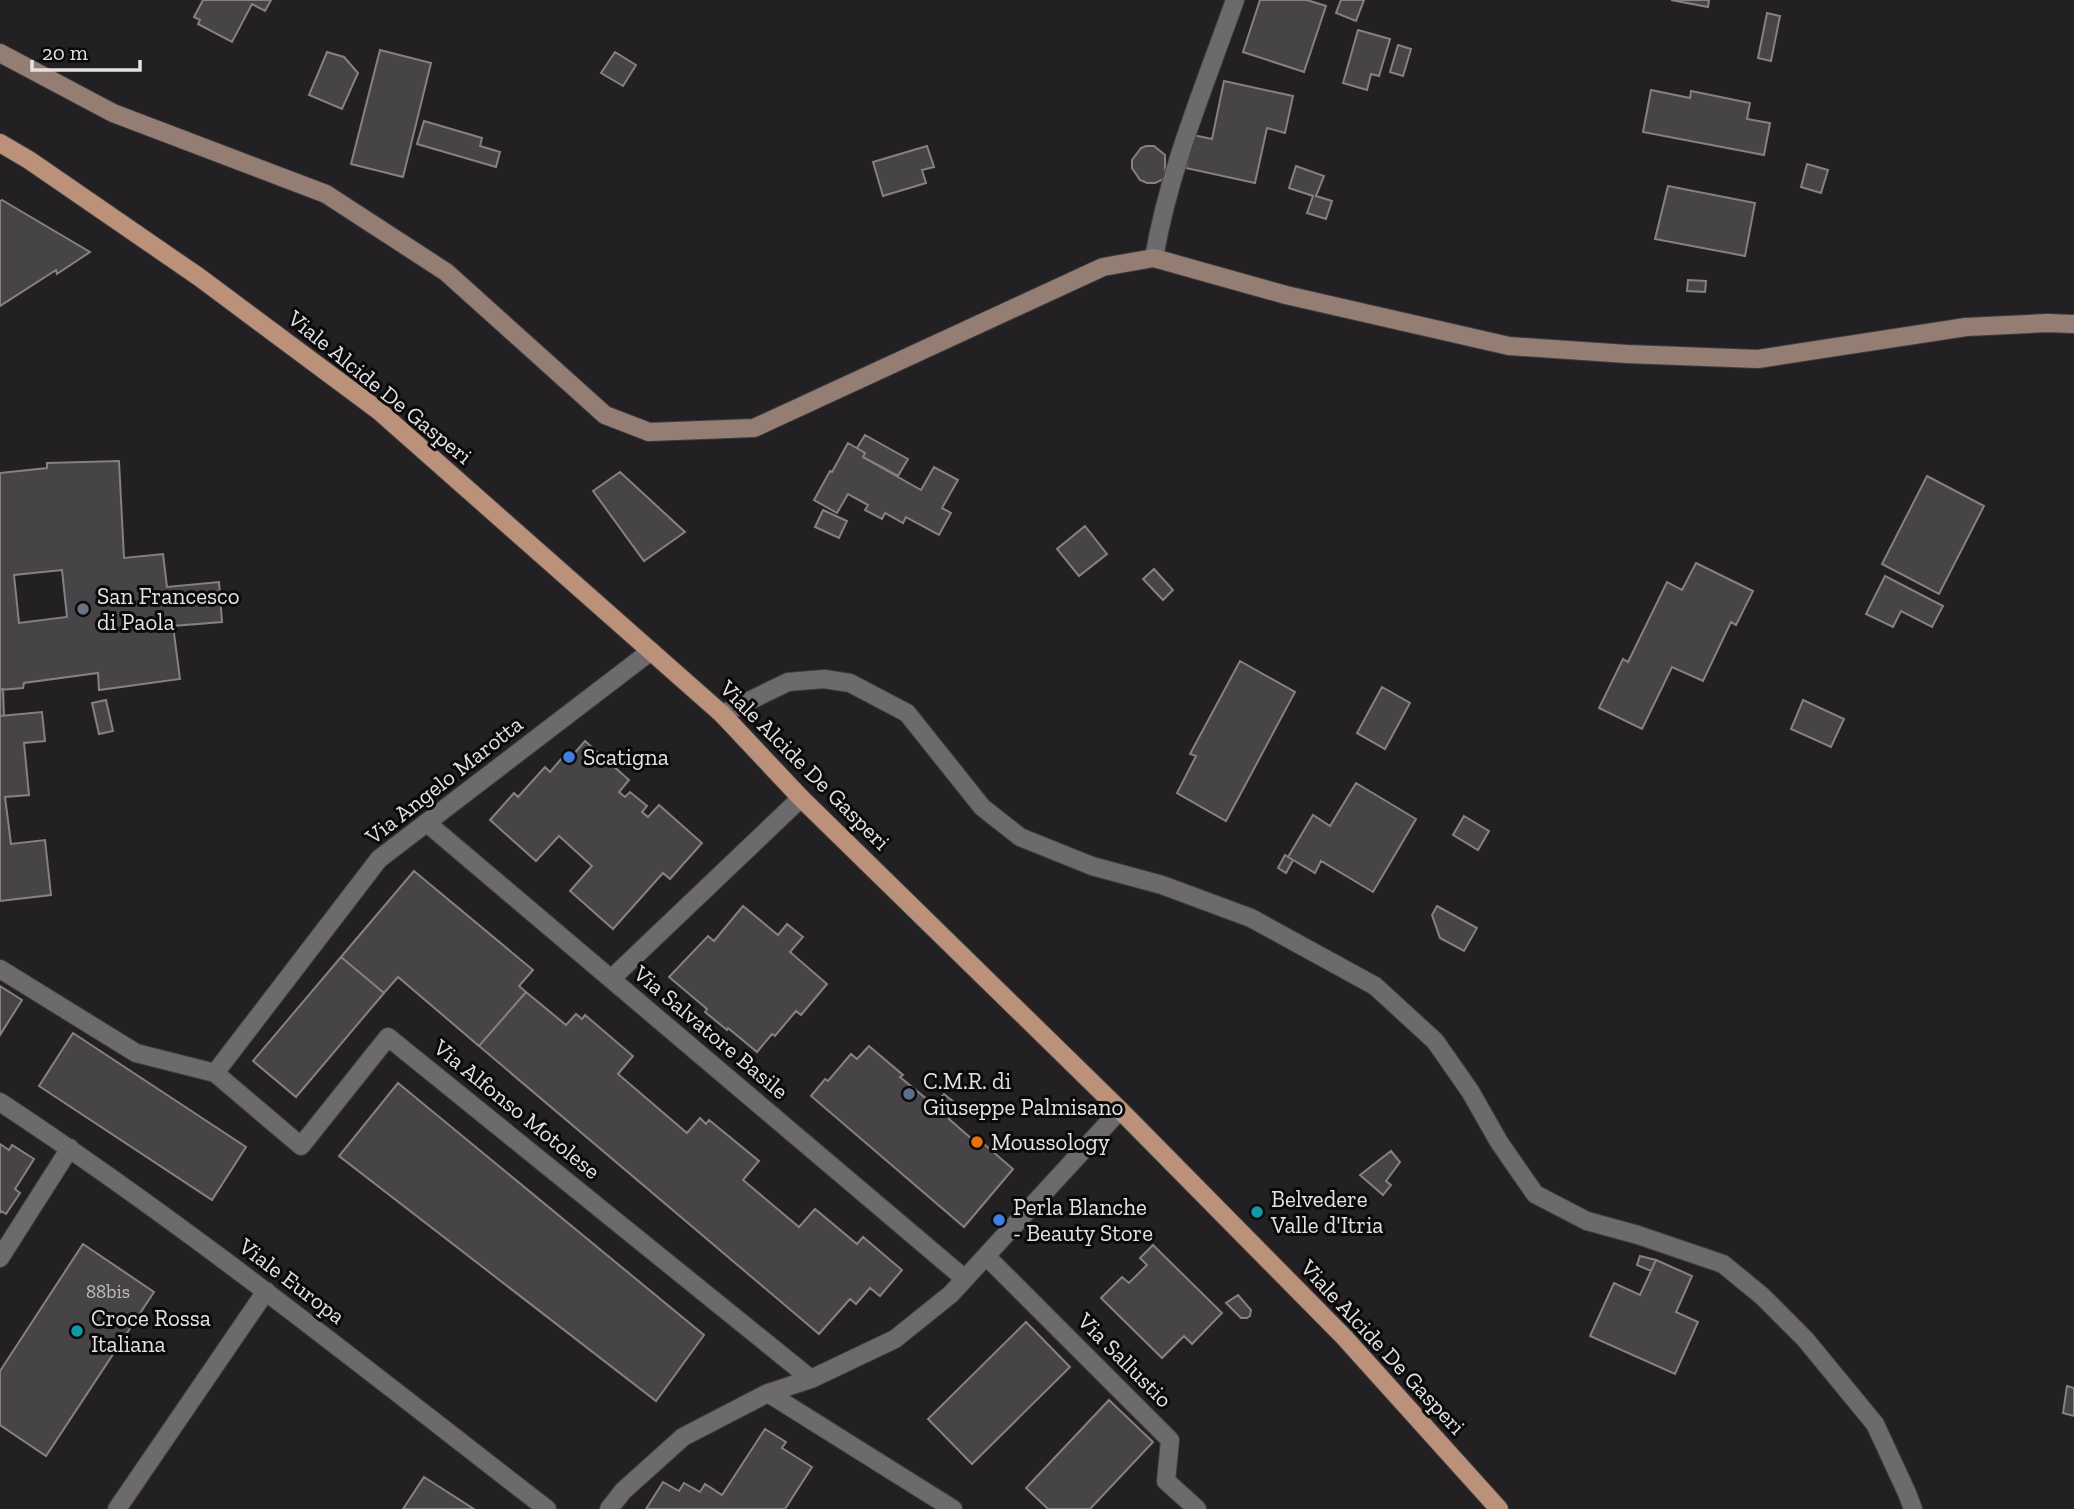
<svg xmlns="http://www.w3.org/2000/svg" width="2074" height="1509" font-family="'Zilla Slab',serif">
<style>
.building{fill:#474448;stroke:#848084;stroke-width:2;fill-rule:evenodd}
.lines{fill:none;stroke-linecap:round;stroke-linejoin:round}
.minor-casing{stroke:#403d40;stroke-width:20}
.secondary-casing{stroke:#403d40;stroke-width:20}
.primary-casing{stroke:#403d40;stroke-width:20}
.minor{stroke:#6d6a6e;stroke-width:18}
.secondary{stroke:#947e74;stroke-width:18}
.primary{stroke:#bb9279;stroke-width:18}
.worship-dot{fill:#6b7280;stroke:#0b0a0b;stroke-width:2.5}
.shop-dot{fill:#3f7fe0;stroke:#0b0a0b;stroke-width:2.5}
.service-dot{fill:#5c6f8a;stroke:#0b0a0b;stroke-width:2.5}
.food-dot{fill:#e8710a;stroke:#0b0a0b;stroke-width:2.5}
.culture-dot{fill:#0f9aa8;stroke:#0b0a0b;stroke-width:2.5}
.labels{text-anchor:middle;stroke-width:6;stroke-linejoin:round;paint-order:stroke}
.number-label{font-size:19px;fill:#bdbabd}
.street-label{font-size:23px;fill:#e4e2e4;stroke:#0b0a0b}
.poi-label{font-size:23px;fill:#e4e2e4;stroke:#0b0a0b;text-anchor:start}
</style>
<rect width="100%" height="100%" fill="#222023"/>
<!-- building -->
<path class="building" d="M 203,0 L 271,0 L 265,11 L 252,4 L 232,42 L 198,24 L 200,20 L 194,17 Z
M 1260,0 L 1307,0 L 1326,6 L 1304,72 L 1243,52 Z
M 1341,0 L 1364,0 L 1356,21 L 1336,13 Z
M 1671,0 L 1709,0 L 1708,7 Z
M 1767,13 L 1780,16 L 1771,61 L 1758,58 Z
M 1358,30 L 1390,39 L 1379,76 L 1371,74 L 1367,90 L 1343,83 Z
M 1398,45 L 1411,49 L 1403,76 L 1390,72 Z
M 380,50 L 431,63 L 403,177 L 351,164 Z
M 327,52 L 344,57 L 358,73 L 342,109 L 309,95 Z
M 615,52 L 636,65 L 623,86 L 601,73 Z
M 1224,81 L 1293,96 L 1285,133 L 1267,128 L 1255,183 L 1186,168 L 1193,135 L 1212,139 Z
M 1651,90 L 1690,98 L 1691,91 L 1750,103 L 1747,119 L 1770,123 L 1764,155 L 1643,132 Z
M 424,121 L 482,138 L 480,146 L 500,152 L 496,167 L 417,144 Z
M 927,146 L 934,167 L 922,170 L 926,183 L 883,196 L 873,162 Z
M 1146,146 L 1154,146 L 1165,155 L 1165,175 L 1162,180 L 1155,183 L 1147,183 L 1140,180 L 1132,168 L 1132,160 L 1141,148 Z
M 1807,164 L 1828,170 L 1821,193 L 1801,187 Z
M 1296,166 L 1324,176 L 1316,196 L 1332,201 L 1326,219 L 1307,213 L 1313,196 L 1289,188 Z
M 1668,186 L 1755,203 L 1745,256 L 1655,239 Z
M 2,200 L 90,252 L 57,274 L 56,270 L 0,306 L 0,201 Z
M 1688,280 L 1706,281 L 1705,292 L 1687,291 Z
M 865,435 L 908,459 L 898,476 L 863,457 L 865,453 L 857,448 Z
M 848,443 L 865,453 L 863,457 L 921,490 L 934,467 L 958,480 L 942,508 L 951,513 L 939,535 L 906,517 L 903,523 L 885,513 L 882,519 L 865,510 L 868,505 L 848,494 L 837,513 L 814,500 L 830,471 L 832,472 Z
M 119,461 L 124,558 L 163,554 L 167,587 L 219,582 L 222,622 L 173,626 L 180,679 L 99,690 L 98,673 L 24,683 L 23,688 L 0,690 L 0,473 L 47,468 L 47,463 ZM 62,570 L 67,617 L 19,623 L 14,575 Z
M 620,472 L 685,532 L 644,561 L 593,491 Z
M 1927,476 L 1984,506 L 1939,594 L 1882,564 Z
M 823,510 L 847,521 L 839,538 L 815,527 Z
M 1085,526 L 1107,554 L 1079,576 L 1057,549 Z
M 1696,563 L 1753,591 L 1736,625 L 1731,622 L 1703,681 L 1672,667 L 1642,729 L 1599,708 L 1623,659 L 1628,662 L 1667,582 L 1682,590 Z
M 1154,569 L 1173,590 L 1163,600 L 1143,579 Z
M 1885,576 L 1943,606 L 1932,627 L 1901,611 L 1893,627 L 1866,614 Z
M 1240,661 L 1295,692 L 1226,821 L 1177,793 L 1196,756 L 1190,754 Z
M 1382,687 L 1410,703 L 1385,749 L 1357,733 Z
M 3,689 L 4,716 L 0,716 L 0,690 Z
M 106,700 L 113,731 L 99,734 L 92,703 Z
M 1803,700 L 1844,719 L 1831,747 L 1791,729 Z
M 42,712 L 45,741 L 24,743 L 29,795 L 5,797 L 11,844 L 45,840 L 51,895 L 0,901 L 0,716 Z
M 585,741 L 629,780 L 619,792 L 625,797 L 630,792 L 647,806 L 642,812 L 648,817 L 659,805 L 702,843 L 670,879 L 663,873 L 613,929 L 570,891 L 592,866 L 559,836 L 536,861 L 490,820 L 514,793 L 518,797 L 545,767 L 550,772 L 568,751 L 573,755 Z
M 1356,783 L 1416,819 L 1373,892 L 1321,861 L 1315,873 L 1288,857 L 1313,815 L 1330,826 Z
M 1464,816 L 1489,831 L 1478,850 L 1453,835 Z
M 1285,855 L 1293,860 L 1286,873 L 1278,868 Z
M 414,871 L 533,970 L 519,986 L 526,992 L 479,1046 L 398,977 L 384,993 L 341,957 Z
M 743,906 L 778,935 L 787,924 L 803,937 L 790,952 L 827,984 L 801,1015 L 796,1011 L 775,1036 L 772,1034 L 757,1052 L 728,1028 L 727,1030 L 705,1012 L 707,1009 L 669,977 L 708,936 L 714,941 Z
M 1437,906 L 1477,928 L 1464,951 L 1440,938 L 1432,915 Z
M 341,957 L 384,993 L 296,1097 L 253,1061 Z
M 0,986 L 22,1000 L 0,1035 Z
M 526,992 L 566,1025 L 576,1014 L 582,1019 L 585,1015 L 633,1056 L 618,1074 L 687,1133 L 700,1118 L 706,1124 L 709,1120 L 759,1161 L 743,1180 L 799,1227 L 815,1209 L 857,1244 L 863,1237 L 902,1270 L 880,1296 L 870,1288 L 856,1304 L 850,1299 L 819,1334 L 479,1046 Z
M 73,1033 L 246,1147 L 212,1200 L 39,1086 Z
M 869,1046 L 903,1075 L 900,1077 L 934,1105 L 944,1094 L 959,1106 L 949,1119 L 981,1147 L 984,1144 L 1013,1169 L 964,1227 L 811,1096 L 825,1079 L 828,1081 L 851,1054 L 857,1059 Z
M 398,1083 L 704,1335 L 656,1401 L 339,1156 Z
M 0,1144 L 9,1150 L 12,1145 L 34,1159 L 15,1189 L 20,1193 L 6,1214 L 1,1211 L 0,1213 Z
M 1391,1151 L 1400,1162 L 1386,1181 L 1391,1185 L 1383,1195 L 1360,1175 Z
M 83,1244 L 154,1292 L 46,1456 L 0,1425 L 0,1371 Z
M 1153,1245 L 1222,1313 L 1192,1344 L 1184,1336 L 1162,1358 L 1101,1298 L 1122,1277 L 1129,1283 L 1147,1265 L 1140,1258 Z
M 1640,1256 L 1656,1260 L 1651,1271 L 1637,1265 Z
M 1656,1260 L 1692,1276 L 1676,1312 L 1698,1322 L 1675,1374 L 1590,1336 L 1614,1283 L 1640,1295 Z
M 1238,1295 L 1251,1310 L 1250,1316 L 1247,1318 L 1241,1318 L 1226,1303 Z
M 1026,1322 L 1070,1367 L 972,1464 L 928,1419 Z
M 2067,1386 L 2074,1388 L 2074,1416 L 2063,1413 Z
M 1109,1400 L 1153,1442 L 1090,1509 L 1048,1509 L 1026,1488 Z
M 765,1429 L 786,1442 L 782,1448 L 812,1467 L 785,1509 L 646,1509 L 663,1482 L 679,1491 L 684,1483 L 700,1492 L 705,1484 L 722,1495 Z
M 424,1477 L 474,1509 L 403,1509 Z"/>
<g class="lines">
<defs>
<path id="minor" d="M 1154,258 C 1169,169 1205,85 1235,0
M 722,714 L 788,682 L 824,679 L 850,683 L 907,713 L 982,807 L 1020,837 L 1092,866 L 1162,885 L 1251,918 L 1375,986 L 1435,1041 L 1470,1091 L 1499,1142 L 1535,1194 L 1587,1221 L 1638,1235 L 1723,1264 L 1762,1296 L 1805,1339 L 1875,1424 L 1907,1493 L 1913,1509
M 427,823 L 965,1279
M 0,969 L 136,1053 L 215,1073 L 301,1146 L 388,1037 L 811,1379
M 611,979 L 801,798
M 215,1073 L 379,859 L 651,651
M 0,1102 C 190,1227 367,1370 547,1509
M 986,1256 L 1170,1440 L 1166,1481 L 1197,1509
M 0,1258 L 70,1148
M 768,1393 L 953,1509
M 117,1509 L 266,1291
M 609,1509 L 623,1491 L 683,1437 L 768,1393 L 811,1379 L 895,1339 L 951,1294 L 1120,1110"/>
<path id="secondary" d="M 0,53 L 113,113 L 326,194 L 446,272 L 605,415 L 649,432 L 754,428 L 1103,267 L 1154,258 L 1286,295 L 1509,346 L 1627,354 L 1758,359 L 1966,327 L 2047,323 L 2074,324"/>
<path id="primary" d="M 0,143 L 29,160 L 199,277 L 379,411 L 722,714 L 801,798 L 1120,1110 L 1344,1337 L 1499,1509"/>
</defs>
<!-- minor casing -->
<use href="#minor" class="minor-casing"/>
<!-- secondary casing -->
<use href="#secondary" class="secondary-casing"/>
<!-- primary casing -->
<use href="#primary" class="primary-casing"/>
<!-- minor -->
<use href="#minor" class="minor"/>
<!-- secondary -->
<use href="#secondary" class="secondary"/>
<!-- primary -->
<use href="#primary" class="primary"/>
</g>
<!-- markers -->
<circle class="worship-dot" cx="83" cy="609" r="7"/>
<g class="shop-dot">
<circle cx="569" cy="757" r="7"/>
<circle cx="999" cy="1220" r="7"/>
</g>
<circle class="service-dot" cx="909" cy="1094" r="7"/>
<circle class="food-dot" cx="977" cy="1142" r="7"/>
<g class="culture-dot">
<circle cx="1257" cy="1212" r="7"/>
<circle cx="77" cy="1331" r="7"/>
</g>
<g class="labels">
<!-- number labels -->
<g class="number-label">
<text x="108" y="1298">88bis</text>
</g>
<!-- street labels -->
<g class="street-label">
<text transform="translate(380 387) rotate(39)" y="8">Viale Alcide De Gasperi</text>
<text transform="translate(805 765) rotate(45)" y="8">Viale Alcide De Gasperi</text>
<text transform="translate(444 780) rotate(-38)" y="8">Via Angelo Marotta</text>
<text transform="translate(711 1032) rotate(40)" y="8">Via Salvatore Basile</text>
<text transform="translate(517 1109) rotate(39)" y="8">Via Alfonso Motolese</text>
<text transform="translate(292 1281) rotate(37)" y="8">Viale Europa</text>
<text transform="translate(1383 1347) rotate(47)" y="8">Viale Alcide De Gasperi</text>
<text transform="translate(1125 1360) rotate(45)" y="8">Via Sallustio</text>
</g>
<!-- poi labels -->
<g class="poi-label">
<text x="97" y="604">San Francesco<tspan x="97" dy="26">di Paola</tspan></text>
<text x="583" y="765">Scatigna</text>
<text x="923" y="1089">C.M.R. di<tspan x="923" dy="26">Giuseppe Palmisano</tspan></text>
<text x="991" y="1150">Moussology</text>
<text x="1271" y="1207">Belvedere<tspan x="1271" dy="26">Valle d'Itria</tspan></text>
<text x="1013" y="1215">Perla Blanche<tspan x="1013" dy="26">- Beauty Store</tspan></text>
<text x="91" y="1326">Croce Rossa<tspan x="91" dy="26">Italiana</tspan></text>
</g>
</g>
<!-- scale -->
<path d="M32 60v10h108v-10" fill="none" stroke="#e4e2e4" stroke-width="3.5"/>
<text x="42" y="60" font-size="21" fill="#e4e2e4" stroke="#0b0a0b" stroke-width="5" paint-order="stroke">20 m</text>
</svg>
